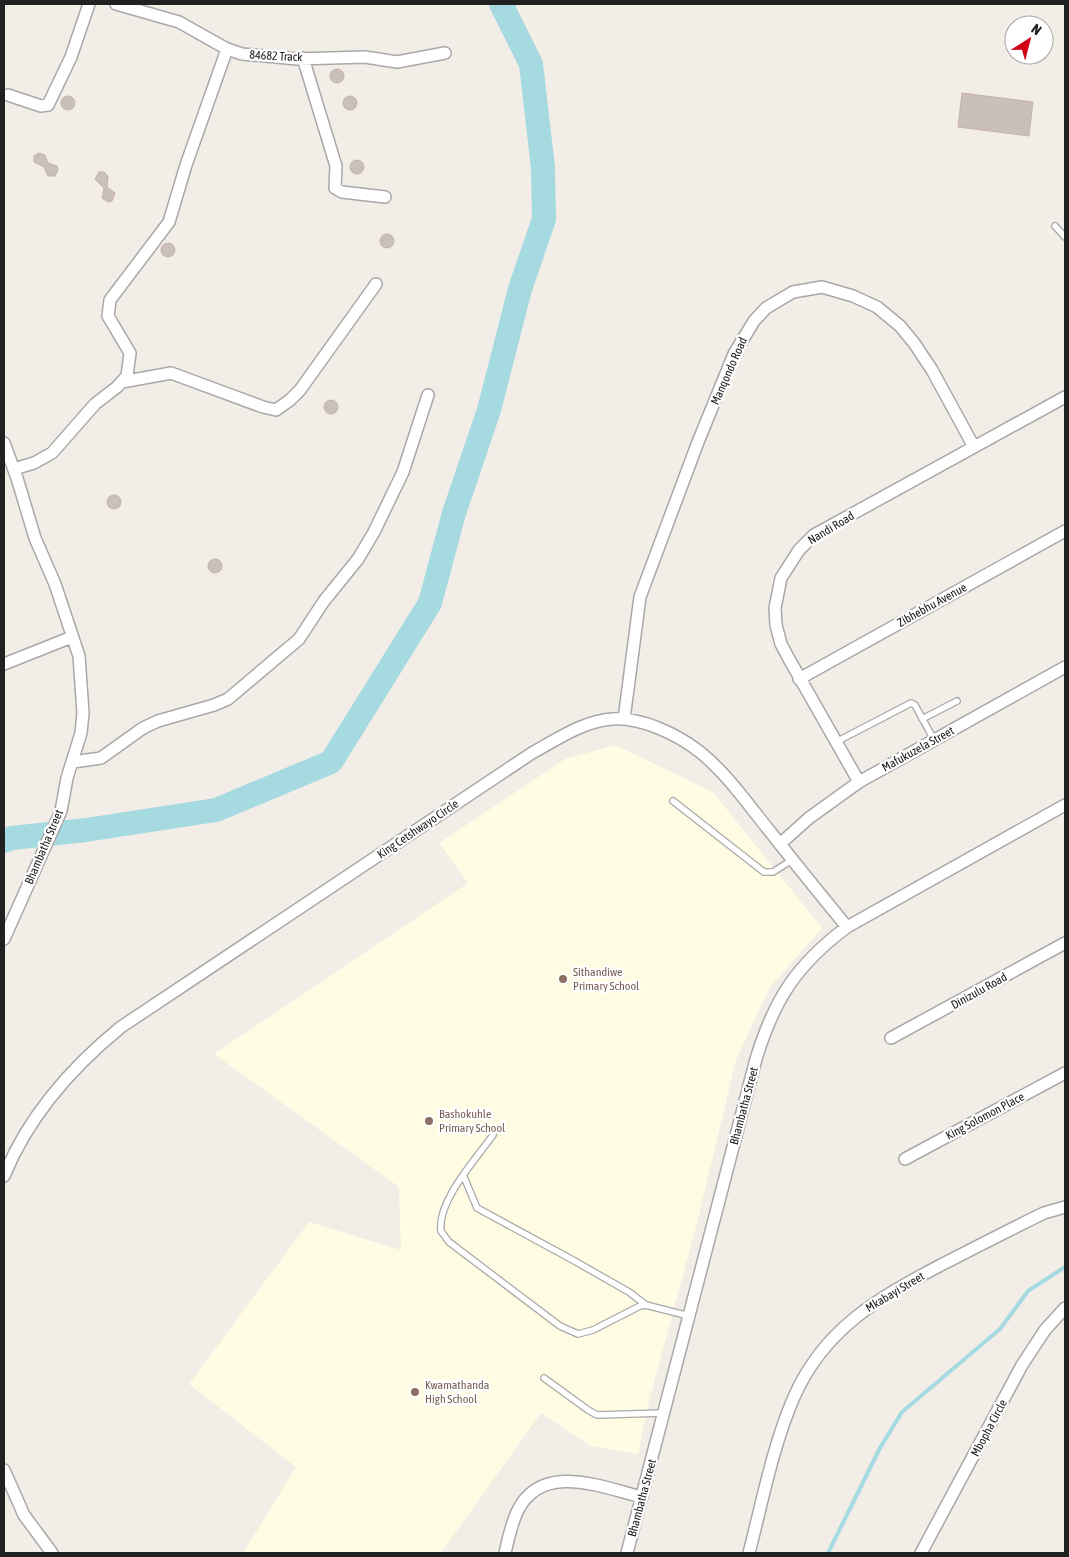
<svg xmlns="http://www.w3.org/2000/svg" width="1069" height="1557" font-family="'Asap Condensed',sans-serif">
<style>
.education{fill:#fffce3}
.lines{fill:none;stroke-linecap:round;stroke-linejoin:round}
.stream{stroke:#a6dae1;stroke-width:4}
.river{stroke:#a6dae1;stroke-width:24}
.building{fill:#cabfba;stroke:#c4b2a9}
.lane-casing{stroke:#a8a8a8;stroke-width:8}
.street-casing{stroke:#a8a8a8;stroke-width:14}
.lane{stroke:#fff;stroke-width:5.5}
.street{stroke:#fff;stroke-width:11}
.education-dot{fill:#8d6e63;stroke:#fff;stroke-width:2}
.labels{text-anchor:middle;stroke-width:4.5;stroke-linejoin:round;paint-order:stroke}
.street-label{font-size:12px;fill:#212121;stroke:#fff}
.education-label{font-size:12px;fill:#785e54;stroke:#fff;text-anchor:start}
</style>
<rect width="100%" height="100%" fill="#f2ede7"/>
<!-- education -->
<path class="education" d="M 615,745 L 713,792 L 822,928 L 770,987 L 736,1060 L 697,1223 L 649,1401 L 638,1454 L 590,1446 L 541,1413 L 441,1553 L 243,1553 L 296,1467 L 189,1384 L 309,1222 L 401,1250 L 399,1187 L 214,1054 L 468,883 L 439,843 L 565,759 Z"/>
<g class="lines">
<!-- stream -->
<path class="stream" d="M 828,1553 L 880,1448 L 902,1412 L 1000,1329 L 1028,1291 L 1065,1267"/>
<!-- river -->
<path class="river" d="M 4,841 L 12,838 L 86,830 L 216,810 L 331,762 L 430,603 L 454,513 L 489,410 L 520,289 L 544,219 L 543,168 L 531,64 L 501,4"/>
</g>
<!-- building -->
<path class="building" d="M330 76a7 7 0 1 1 14 0a7 7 0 1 1-14 0Z
M 962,93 L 1033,102 L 1029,136 L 958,127 Z
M343 103a7 7 0 1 1 14 0a7 7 0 1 1-14 0Z
M61 103a7 7 0 1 1 14 0a7 7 0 1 1-14 0Z
M 39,153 L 45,155 L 48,163 L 57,166 L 58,170 L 55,176 L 48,176 L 44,167 L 34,162 L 34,156 Z
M350 167a7 7 0 1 1 14 0a7 7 0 1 1-14 0Z
M 99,172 L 104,172 L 108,176 L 107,187 L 115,193 L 112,201 L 108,202 L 102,198 L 104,188 L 95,179 Z
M380 241a7 7 0 1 1 14 0a7 7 0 1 1-14 0Z
M161 250a7 7 0 1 1 14 0a7 7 0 1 1-14 0Z
M324 407a7 7 0 1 1 14 0a7 7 0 1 1-14 0Z
M107 502a7 7 0 1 1 14 0a7 7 0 1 1-14 0Z
M208 566a7 7 0 1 1 14 0a7 7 0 1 1-14 0Z"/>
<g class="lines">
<defs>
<path id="lane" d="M 1055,226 L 1065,237
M 922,719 L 957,701
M 836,742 L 911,703 L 915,705 L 934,740
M 673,801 L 764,872 L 773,872 L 792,860
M 493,1135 C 476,1159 437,1201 441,1231 L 449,1242 L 560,1326 L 578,1334 L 593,1330 L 640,1306 L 646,1305 L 689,1316
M 464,1177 L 477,1208 L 571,1259 L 629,1292 L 646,1305
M 544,1378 L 588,1410 L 597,1415 L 663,1413"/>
<path id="street" d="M 116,4 L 179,22 L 227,49 L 242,54 L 297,59 L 365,57 L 397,62 L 445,53
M 303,58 L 336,166 L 335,188 L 342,192 L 385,197
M 8,95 L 41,106 L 48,105 L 71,57 L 89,4
M 122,382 L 171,373 L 263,407 L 276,410 L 290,400 L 300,390 L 376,284
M 4,443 L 17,478 L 35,538 L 55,584 L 79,656 L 83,713 L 81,733 L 67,778 L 61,811 L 4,939
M 14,469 L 34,463 L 52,453 L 95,404 L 117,387 L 127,376 L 130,353 L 108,316 L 110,300 L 169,222 L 186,165 L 227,49
M 4,664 L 72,637
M 799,679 L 1065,531
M 624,719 L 640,597 L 698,442 L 734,354 L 754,321 L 766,308 L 793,292 L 822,287 L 853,296 L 877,307 L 900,326 L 914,343 L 932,370 L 974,447
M 73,762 L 101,758 L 143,728 L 158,721 L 214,705 L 228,699 L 299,639 L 324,601 L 358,559 L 374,532 L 403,472 L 428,395
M 859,782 L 789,659 L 781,644 L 776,625 L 775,608 L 781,578 L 799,550 L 814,535 L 1065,397
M 780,844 L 809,818 L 859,782 L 1065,667
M 891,1038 L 1065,943
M 905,1159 L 1065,1073
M 4,1176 C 28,1117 72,1067 121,1027 L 532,753 C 556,740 583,721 612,719 C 641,717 677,734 700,752 C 726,773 747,803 768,829 C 794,862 820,894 847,927
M 4,1470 L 24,1515 L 52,1553
M 505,1553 C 508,1540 511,1525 517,1512 C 541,1461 601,1487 642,1497
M 627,1553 L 756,1059 C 774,1000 796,965 847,927 L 1065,805
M 749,1553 C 762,1503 773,1445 794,1397 C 824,1329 877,1299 939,1266 C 974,1248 1009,1230 1044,1213 L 1065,1207
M 921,1553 L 1022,1365 L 1045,1330 L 1065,1308"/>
</defs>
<!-- lane casing -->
<use href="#lane" class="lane-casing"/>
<!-- street casing -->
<use href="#street" class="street-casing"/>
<!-- lane -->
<use href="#lane" class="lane"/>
<!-- street -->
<use href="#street" class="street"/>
</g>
<!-- markers -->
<g class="education-dot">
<circle cx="563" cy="979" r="5"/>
<circle cx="429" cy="1121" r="5"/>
<circle cx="415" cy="1392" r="5"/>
</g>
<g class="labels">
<!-- street labels -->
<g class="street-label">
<text transform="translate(276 56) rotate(3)" y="4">84682 Track</text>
<text transform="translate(729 371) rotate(-66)" y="4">Manqondo Road</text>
<text transform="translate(831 528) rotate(-31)" y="4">Nandi Road</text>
<text transform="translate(932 605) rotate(-29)" y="4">Zibhebhu Avenue</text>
<text transform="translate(918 749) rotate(-29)" y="4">Mafukuzela Street</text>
<text transform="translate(418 829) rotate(-34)" y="4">King Cetshwayo Circle</text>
<text transform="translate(44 847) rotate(-67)" y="4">Bhambatha Street</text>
<text transform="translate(979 991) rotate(-29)" y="4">Dinizulu Road</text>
<text transform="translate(744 1106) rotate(-75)" y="4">Bhambatha Street</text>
<text transform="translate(985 1116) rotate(-28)" y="4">King Solomon Place</text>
<text transform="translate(895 1292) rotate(-31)" y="4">Mkabayi Street</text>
<text transform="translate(989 1428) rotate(-62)" y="4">Mbopha Circle</text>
<text transform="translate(642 1498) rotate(-75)" y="4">Bhambatha Street</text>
</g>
<!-- education labels -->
<g class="education-label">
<text x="573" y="976">Sithandiwe<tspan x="573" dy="14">Primary School</tspan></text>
<text x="439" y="1118">Bashokuhle<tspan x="439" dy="14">Primary School</tspan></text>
<text x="425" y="1389">Kwamathanda<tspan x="425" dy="14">High School</tspan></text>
</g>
</g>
<!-- border -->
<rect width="1069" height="1557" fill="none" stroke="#212121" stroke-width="10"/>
<!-- north arrow -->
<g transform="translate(1029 40) rotate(36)"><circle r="24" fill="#ffffff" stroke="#a6a6a6"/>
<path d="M0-4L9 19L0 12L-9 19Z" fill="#d20016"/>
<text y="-8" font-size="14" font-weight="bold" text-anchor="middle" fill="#212121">N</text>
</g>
</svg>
